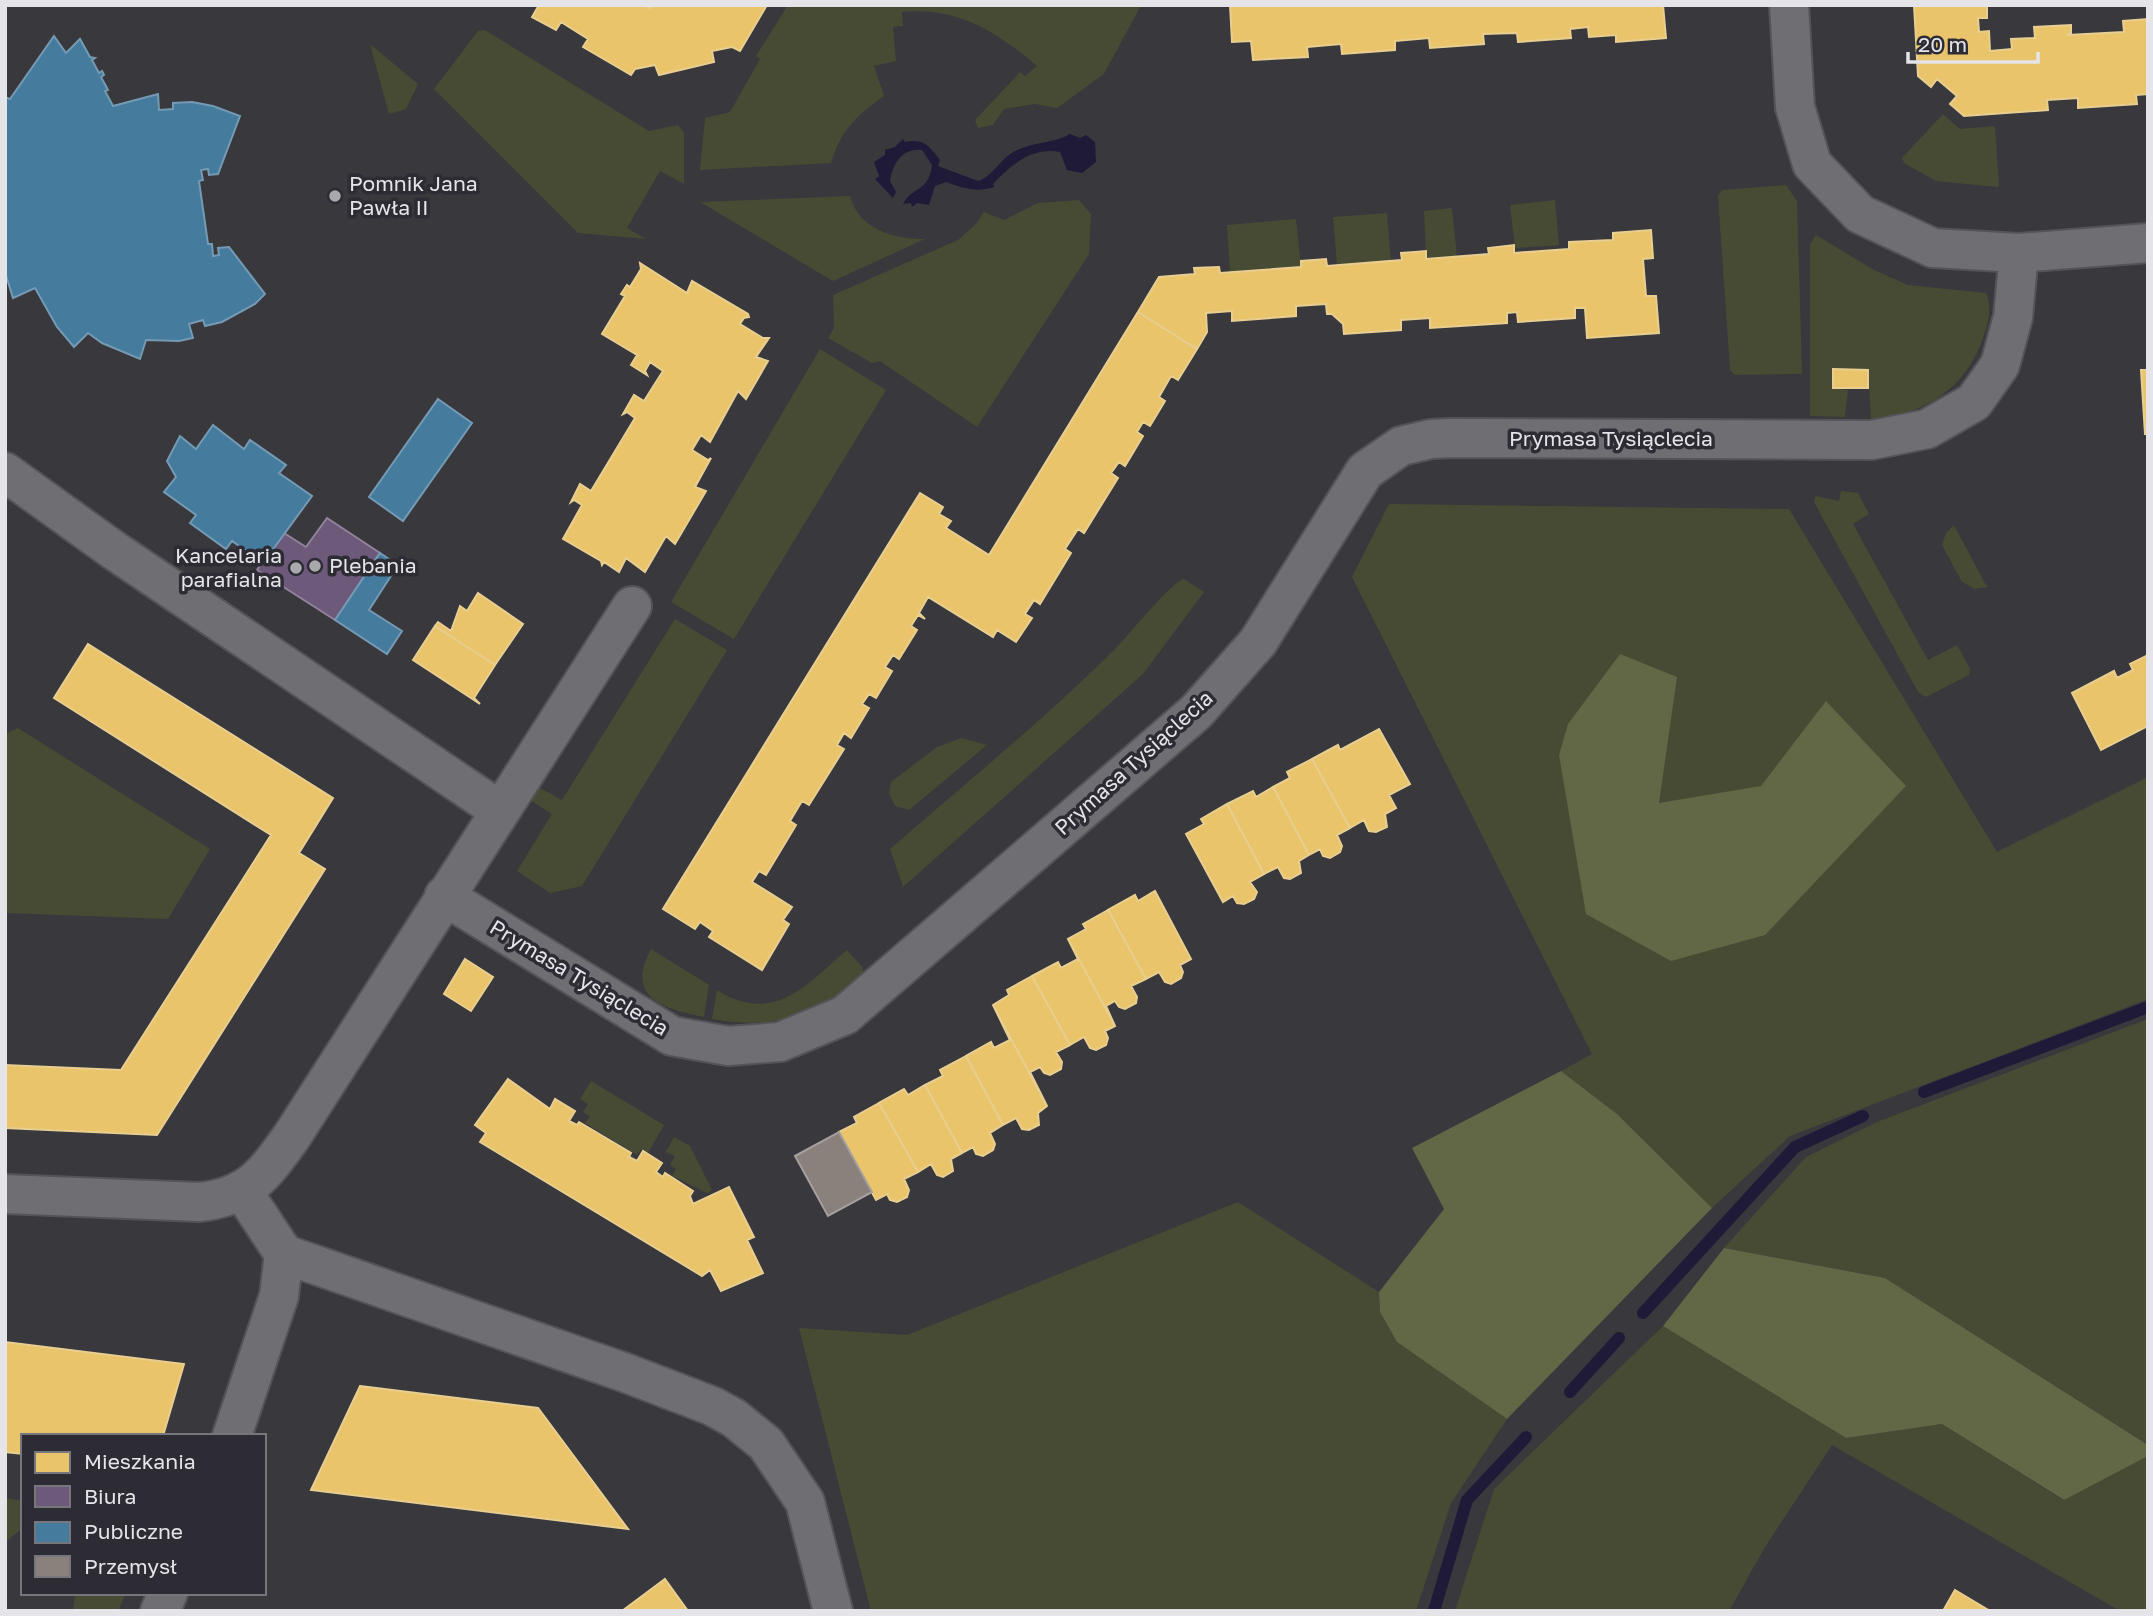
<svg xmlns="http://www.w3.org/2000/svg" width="2153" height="1616" font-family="'Golos Text',sans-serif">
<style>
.green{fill:#484b33}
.forest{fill:#626746}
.water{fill:#1e1a37}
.homes{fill:#e9c46a;stroke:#e8ce90;stroke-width:2}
.offices{fill:#6d597a;stroke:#91839b;stroke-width:2}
.public{fill:#457b9d;stroke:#759ab4;stroke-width:2}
.industry{fill:#8a817c;stroke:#a59f9d;stroke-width:2}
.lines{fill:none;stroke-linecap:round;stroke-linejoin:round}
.stream{stroke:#1e1a37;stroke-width:12}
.street-casing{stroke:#545458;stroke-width:42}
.street{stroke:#6f6e73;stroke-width:38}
.poi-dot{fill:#a8a8ad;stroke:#2d2c35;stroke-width:2.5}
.labels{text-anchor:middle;stroke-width:7;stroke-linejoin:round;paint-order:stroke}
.poi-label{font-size:21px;fill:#e4e4e9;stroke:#2d2c35;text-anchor:start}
.street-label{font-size:21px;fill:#e4e4e9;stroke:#2d2c35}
</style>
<rect width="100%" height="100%" fill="#38383d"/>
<!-- green -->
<path class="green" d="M 788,5 L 1141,5 L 1104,74 L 1057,108 L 1035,104 L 1004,109 L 993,125 L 978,128 L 975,120 L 1020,72 L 1025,76 L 1037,66 C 997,32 957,6 902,12 L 903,26 L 893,27 L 896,61 L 874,66 L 884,96 C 857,115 841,130 831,163 L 700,170 L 705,118 L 730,112 L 760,59 L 756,56 Z
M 485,30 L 649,131 L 678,125 L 684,133 L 684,184 L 660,171 L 627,228 L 646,239 L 578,233 L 434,89 L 478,31 Z
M 370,44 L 418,84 L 406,109 L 389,114 Z
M 1943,114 L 1960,129 L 1995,126 L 1999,185 L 1997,187 L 1936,181 L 1904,163 L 1902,158 Z
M 1786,185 L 1797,201 L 1802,374 L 1735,375 L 1730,370 L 1718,196 L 1722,190 Z
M 850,196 C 859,230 894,239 925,239 L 833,281 L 700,202 Z
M 1079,200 L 1091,214 L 1089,254 L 977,427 L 880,361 L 872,363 L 828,338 L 834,328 L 833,295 L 958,240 L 976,224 L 984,212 L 1004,220 L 1038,203 Z
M 1555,200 L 1559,245 L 1515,248 L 1510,205 Z
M 1452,208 L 1457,257 L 1426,259 L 1424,211 Z
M 1387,213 L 1391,261 L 1337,265 L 1333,217 Z
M 1296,219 L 1301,267 L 1230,272 L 1227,225 Z
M 1816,235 L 1874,270 L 1908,285 L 1986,293 C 1992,306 1989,321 1984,335 C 1968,387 1924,416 1871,419 L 1868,370 L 1833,369 L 1833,388 L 1848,390 L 1845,417 L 1810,416 L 1810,245 Z
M 820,349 L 886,390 L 734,639 L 671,602 Z
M 1818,487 L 1816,496 L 1839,501 L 1841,491 L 1858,493 L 1869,514 L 1853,524 L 1928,660 L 1957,645 L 1970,669 L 1969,675 L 1926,697 L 1918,692 L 1814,502 Z
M 1389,504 L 1789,509 L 1997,852 L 2148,777 L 2148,999 L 1790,1136 L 1712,1208 L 1617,1114 L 1561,1071 L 1592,1054 L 1352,577 Z
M 1954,525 L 1987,587 L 1975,589 L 1962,582 L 1942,545 L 1946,533 Z
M 1184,579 L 1204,592 L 1143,674 L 903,887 L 890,849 C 966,783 1046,718 1117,647 C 1130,634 1171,582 1184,579 Z
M 675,619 L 727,650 L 582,886 L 550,893 L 517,871 L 552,814 L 528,799 L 536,786 L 562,800 Z
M 18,728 L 210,849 L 168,919 L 5,913 L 5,734 Z
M 961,738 L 987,745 L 909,810 L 895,806 L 889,793 L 891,782 L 937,747 Z
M 651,949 L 709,985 L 704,1017 C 662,1008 625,998 651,949 Z
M 847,950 L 863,968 L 863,977 C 858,985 850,989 842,994 C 802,1021 759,1028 712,1019 L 717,990 C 774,1026 807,984 847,950 Z
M 2148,1019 L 2148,1445 L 1885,1278 L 1724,1248 L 1806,1157 L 1877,1122 Z
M 591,1081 L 664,1125 L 648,1153 L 641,1149 L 637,1155 L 585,1123 L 590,1116 L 583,1112 L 588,1104 L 580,1099 Z
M 674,1137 L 690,1146 L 712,1190 L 707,1193 L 672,1176 L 676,1169 L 670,1165 L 675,1156 L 666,1152 Z
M 1238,1202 L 1379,1292 L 1380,1312 L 1397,1342 L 1507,1419 L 1451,1503 L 1416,1611 L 871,1611 L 799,1328 L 907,1335 Z
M 1663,1326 L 1846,1438 L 1942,1424 L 2063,1500 L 2148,1456 L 2148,1611 L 2120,1611 L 1832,1445 L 1765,1547 L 1729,1611 L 1455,1611 L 1494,1489 Z
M 5,1498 L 23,1501 L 23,1528 L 5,1542 Z
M 75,1593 L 126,1593 L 118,1611 L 73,1611 Z"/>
<!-- forest -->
<path class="forest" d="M 1620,654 L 1677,677 L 1659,803 L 1761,786 L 1826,701 L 1906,786 L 1765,935 L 1671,961 L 1586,914 L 1559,755 L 1568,724 Z
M 1561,1071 L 1617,1114 L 1712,1208 L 1507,1419 L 1397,1342 L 1380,1312 L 1379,1292 L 1444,1209 L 1412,1148 Z
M 1724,1248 L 1885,1278 L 2148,1445 L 2148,1456 L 2064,1500 L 1942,1424 L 1846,1438 L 1663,1326 Z"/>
<!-- water -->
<path class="water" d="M 1070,134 L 1080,138 L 1086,135 L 1095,142 L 1096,162 L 1082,173 L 1067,170 L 1060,152 C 1032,147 1012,164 993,184 L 994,187 C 976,193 964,188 946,182 L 935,186 L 929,205 L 917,203 L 912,207 L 911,203 L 903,204 C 913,186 929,192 932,165 L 922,150 C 902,148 893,163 890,181 L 896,192 L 893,198 L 875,179 L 879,176 L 874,162 L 885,155 L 885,150 L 895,147 L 903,139 L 905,142 C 923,138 929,145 940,160 L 938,166 L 978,181 C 994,176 1001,157 1017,150 C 1034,142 1055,143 1070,134 Z"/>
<!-- homes -->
<path class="homes" d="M 539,5 L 644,5 L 649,8 L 658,5 L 767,5 L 740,51 L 732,47 L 712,51 L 714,62 L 659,75 L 655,65 L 635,69 L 631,75 L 583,47 L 588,39 L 561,22 L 556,30 L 532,17 Z
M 1230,5 L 1663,5 L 1666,38 L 1616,42 L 1616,35 L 1589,37 L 1588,27 L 1570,29 L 1571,38 L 1518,42 L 1517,33 L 1483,34 L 1484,44 L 1430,48 L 1429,38 L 1395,41 L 1395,50 L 1342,54 L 1341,44 L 1307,47 L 1308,57 L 1253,60 L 1251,41 L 1232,42 Z
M 1914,5 L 1987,5 L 1987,18 L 1978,18 L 1979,32 L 1989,31 L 1990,51 L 2012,49 L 2011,39 L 2035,38 L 2034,27 L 2071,25 L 2071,33 L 2067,35 L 2124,32 L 2123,21 L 2148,19 L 2148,94 L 2136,95 L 2137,104 L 2078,108 L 2078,98 L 2047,100 L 2048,110 L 1964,116 L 1950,104 L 1957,96 L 1937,79 L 1931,87 L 1918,76 Z
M 1651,230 L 1653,258 L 1643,259 L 1646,296 L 1656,296 L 1659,333 L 1587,338 L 1585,308 L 1575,308 L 1575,318 L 1518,322 L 1517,312 L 1507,313 L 1507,323 L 1430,328 L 1430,318 L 1401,320 L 1401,330 L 1344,334 L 1343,324 L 1332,314 L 1327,314 L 1326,304 L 1296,306 L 1296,316 L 1232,321 L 1232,311 L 1206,313 L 1207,332 L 1197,349 L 1138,312 L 1159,277 L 1195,274 L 1194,268 L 1219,267 L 1220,273 L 1301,267 L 1301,261 L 1326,259 L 1327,266 L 1402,260 L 1401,253 L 1415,252 L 1426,251 L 1426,259 L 1489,254 L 1488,248 L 1514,245 L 1514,253 L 1569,249 L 1569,242 L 1613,240 L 1613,233 Z
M 640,263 L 687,293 L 692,281 L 748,314 L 749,317 L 744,318 L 740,324 L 763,338 L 769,338 L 756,357 L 768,361 L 746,399 L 738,391 L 710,442 L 701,435 L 692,450 L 708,460 L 711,458 L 695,487 L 706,491 L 675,544 L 666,536 L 645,572 L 626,558 L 619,572 L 604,562 L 602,565 L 601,561 L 563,539 L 582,505 L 574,500 L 571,502 L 580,484 L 591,491 L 635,418 L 627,412 L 623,414 L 634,395 L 644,401 L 663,371 L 650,362 L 645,371 L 647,375 L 631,365 L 637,355 L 602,334 L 625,296 L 621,294 L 627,285 L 630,287 L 641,269 Z
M 1138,312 L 1197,349 L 1178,380 L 1171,376 L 1159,397 L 1165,401 L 1150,426 L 1143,422 L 1137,432 L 1143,436 L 1125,466 L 1119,462 L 1111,473 L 1118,478 L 1084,533 L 1078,529 L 1065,549 L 1071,553 L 1040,604 L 1034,600 L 1025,614 L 1032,618 L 1016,642 L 997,630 L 993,637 L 928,597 L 919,613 L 925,619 L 918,615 L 911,626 L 917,630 L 899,659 L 893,655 L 885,667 L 892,671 L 876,698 L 869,694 L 862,704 L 869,708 L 851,738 L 844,733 L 837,745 L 844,749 L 809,805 L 802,801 L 790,821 L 796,825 L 766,875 L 759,871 L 752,882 L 792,907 L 783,920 L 789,924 L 762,970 L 709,937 L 713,931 L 700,922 L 695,929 L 663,909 L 920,493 L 943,507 L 939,514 L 951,521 L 946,528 L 989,555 Z
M 1833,369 L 1868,370 L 1868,388 L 1833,388 Z
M 2141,370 L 2148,370 L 2148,434 L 2145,434 Z
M 478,593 L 523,624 L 495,665 L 435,626 L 438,622 L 451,631 L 460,606 L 467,611 Z
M 435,626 L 495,665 L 474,698 L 480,704 L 413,660 Z
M 88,644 L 333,798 L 299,853 L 325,869 L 157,1135 L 5,1128 L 5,1065 L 121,1070 L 271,835 L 54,698 Z
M 2148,655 L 2148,726 L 2101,750 L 2072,693 L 2114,671 L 2117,678 L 2133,670 L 2130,664 Z
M 1379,729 L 1410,784 L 1389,795 L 1396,808 L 1385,814 L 1387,827 L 1376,832 L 1369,831 L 1364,820 L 1350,828 L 1312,759 L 1338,745 L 1340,750 Z
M 1312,759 L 1350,828 L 1337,835 L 1342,846 L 1340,852 L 1330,858 L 1323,856 L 1320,849 L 1309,855 L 1273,787 L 1290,778 L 1287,772 Z
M 1273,787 L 1309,855 L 1299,861 L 1301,873 L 1290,879 L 1284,878 L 1278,867 L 1264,874 L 1227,804 L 1253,791 L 1256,797 Z
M 1227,804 L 1264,874 L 1250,882 L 1257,892 L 1254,899 L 1244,904 L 1237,903 L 1233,896 L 1223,902 L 1186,834 L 1204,824 L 1201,819 Z
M 1155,891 L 1191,959 L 1180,965 L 1183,972 L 1181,978 L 1171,984 L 1165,982 L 1159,972 L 1146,979 L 1108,910 L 1135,895 L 1138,901 Z
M 1108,910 L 1146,979 L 1131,986 L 1137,997 L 1136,1003 L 1125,1009 L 1119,1007 L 1115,1001 L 1106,1006 L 1115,1026 L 1068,939 L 1086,929 L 1083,924 Z
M 1068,939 L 1115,1026 L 1105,1031 L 1108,1038 L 1106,1045 L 1096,1050 L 1090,1048 L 1084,1037 L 1070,1045 L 1032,976 L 1058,962 L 1061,968 L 1078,959 Z
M 465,959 L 493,977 L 471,1011 L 444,994 Z
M 1032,976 L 1070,1045 L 1056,1052 L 1062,1062 L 1061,1069 L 1050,1075 L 1044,1073 L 1040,1067 L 1030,1072 L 1047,1106 L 993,1005 L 1009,995 L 1007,990 Z
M 993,1005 L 1047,1106 L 1038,1113 L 1039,1125 L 1029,1130 L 1022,1129 L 1016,1118 L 1003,1125 L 966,1056 L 991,1042 L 994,1048 L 1010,1040 Z
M 966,1056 L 1003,1125 L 990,1133 L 995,1144 L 993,1150 L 983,1156 L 976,1154 L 973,1147 L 962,1153 L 925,1085 L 943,1076 L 940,1070 Z
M 508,1079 L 550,1109 L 555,1099 L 575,1111 L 569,1121 L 577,1125 L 579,1122 L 631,1153 L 629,1157 L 637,1161 L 643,1151 L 662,1163 L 656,1172 L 663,1177 L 665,1173 L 693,1191 L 690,1196 L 693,1204 L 729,1187 L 754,1237 L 747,1240 L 763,1273 L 721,1291 L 710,1270 L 702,1276 L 480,1142 L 486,1133 L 475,1125 Z
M 925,1085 L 962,1153 L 951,1159 L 953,1171 L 943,1177 L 937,1175 L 931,1164 L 918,1172 L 879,1103 L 904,1089 L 908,1095 Z
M 879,1103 L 918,1172 L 904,1179 L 909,1190 L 907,1197 L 897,1202 L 890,1200 L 887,1194 L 876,1200 L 839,1132 L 857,1123 L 854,1117 Z
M 5,1342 L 184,1364 L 163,1436 L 23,1436 L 23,1454 L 5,1452 Z
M 360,1386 L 538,1408 L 628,1529 L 311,1490 Z
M 665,1579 L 688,1611 L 622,1611 Z
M 1955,1590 L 1990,1611 L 1943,1611 Z"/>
<!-- offices -->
<path class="offices" d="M 327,518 L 380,553 L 335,620 L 257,570 L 284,533 L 306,547 Z"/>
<!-- public -->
<path class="public" d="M 54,36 L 66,53 L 80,39 L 90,57 L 95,58 L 92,60 L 99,73 L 102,71 L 104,75 L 101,77 L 108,90 L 105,91 L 113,106 L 158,94 L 159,110 L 173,109 L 173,103 L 192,102 L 213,106 L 240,116 L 218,174 L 209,175 L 208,169 L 201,170 L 203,180 L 199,181 L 208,244 L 212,244 L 213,256 L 219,255 L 218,248 L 229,247 L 265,294 L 255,304 L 222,322 L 205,326 L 203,320 L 189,324 L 193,338 L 179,341 L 146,340 L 140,359 L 102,343 L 88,333 L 74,347 L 57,327 L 35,288 L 13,298 L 5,272 L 5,97 L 10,99 Z
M 438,399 L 472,423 L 403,521 L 369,497 Z
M 213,425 L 244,449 L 250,440 L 286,465 L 279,473 L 312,496 L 263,563 L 232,541 L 226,549 L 190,523 L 196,515 L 164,492 L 176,477 L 167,461 L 180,436 L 196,449 Z
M 380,553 L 398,565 L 369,610 L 402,631 L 387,654 L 335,620 Z"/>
<!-- industry -->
<path class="industry" d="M 839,1132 L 872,1192 L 828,1216 L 795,1156 Z"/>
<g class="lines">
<!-- stream -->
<path class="stream" d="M 1924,1092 L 2148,1007
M 1643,1313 L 1795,1147 L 1863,1116
M 1570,1392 L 1619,1338
M 1434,1611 L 1467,1500 L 1526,1437"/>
<defs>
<path id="street" d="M 1789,5 L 1795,107 L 1812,164 L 1860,214 L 1933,248 L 2019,253 L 2148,243
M 5,472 L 112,549 L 499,810
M 444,896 L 672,1036 L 728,1046 L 780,1042 L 845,1015 L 1196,712 L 1258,642 L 1365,471 L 1401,446 L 1431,439 L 1450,438 L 1872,440 L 1927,429 L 1974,402 L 2000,365 L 2013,317 L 2019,253
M 243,1192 L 284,1254 L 626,1373 L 712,1406 L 734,1418 L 766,1444 L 805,1502 L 833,1611
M 5,1194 L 199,1202 C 249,1197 264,1175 292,1136 L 632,606
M 232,1436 L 279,1296 L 284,1254
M 160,1611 L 168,1593"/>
</defs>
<!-- street casing -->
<use href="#street" class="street-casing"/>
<!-- street -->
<use href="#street" class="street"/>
</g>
<!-- markers -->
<g class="poi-dot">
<circle cx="335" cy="196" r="7"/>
<circle cx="315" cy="566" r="7"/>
<circle cx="296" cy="568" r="7"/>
</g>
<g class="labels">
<!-- poi labels -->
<g class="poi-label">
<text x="349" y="191">Pomnik Jana<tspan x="349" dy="24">Pawła II</tspan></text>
<text x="282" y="563" text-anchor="end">Kancelaria<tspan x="282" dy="24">parafialna</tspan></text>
<text x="329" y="573">Plebania</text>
</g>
<!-- street labels -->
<g class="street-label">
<text x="1611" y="446">Prymasa Tysiąclecia</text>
<text transform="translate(1134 763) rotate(-42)" y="7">Prymasa Tysiąclecia</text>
<text transform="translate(579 978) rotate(31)" y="7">Prymasa Tysiąclecia</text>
</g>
</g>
<!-- border -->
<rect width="2153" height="1616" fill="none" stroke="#e4e4e9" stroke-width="14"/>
<!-- legend -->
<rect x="21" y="1434" width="245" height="161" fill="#2d2c35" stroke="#76767d" stroke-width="2"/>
<rect x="35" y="1452" width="35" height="21" fill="#e9c46a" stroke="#76767d" stroke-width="2"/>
<text x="84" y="1469" font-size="21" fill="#e4e4e9">Mieszkania</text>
<rect x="35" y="1486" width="35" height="21" fill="#6d597a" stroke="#76767d" stroke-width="2"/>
<text x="84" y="1504" font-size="21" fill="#e4e4e9">Biura</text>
<rect x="35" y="1522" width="35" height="21" fill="#457b9d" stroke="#76767d" stroke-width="2"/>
<text x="84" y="1539" font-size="21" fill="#e4e4e9">Publiczne</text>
<rect x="35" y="1556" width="35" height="21" fill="#8a817c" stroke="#76767d" stroke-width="2"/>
<text x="84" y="1574" font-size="21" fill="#e4e4e9">Przemysł</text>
<!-- scale -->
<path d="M1908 52v10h130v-10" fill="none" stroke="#e4e4e9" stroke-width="3.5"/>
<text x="1918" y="52" font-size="21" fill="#e4e4e9" stroke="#2d2c35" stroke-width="5" paint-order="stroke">20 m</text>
</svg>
